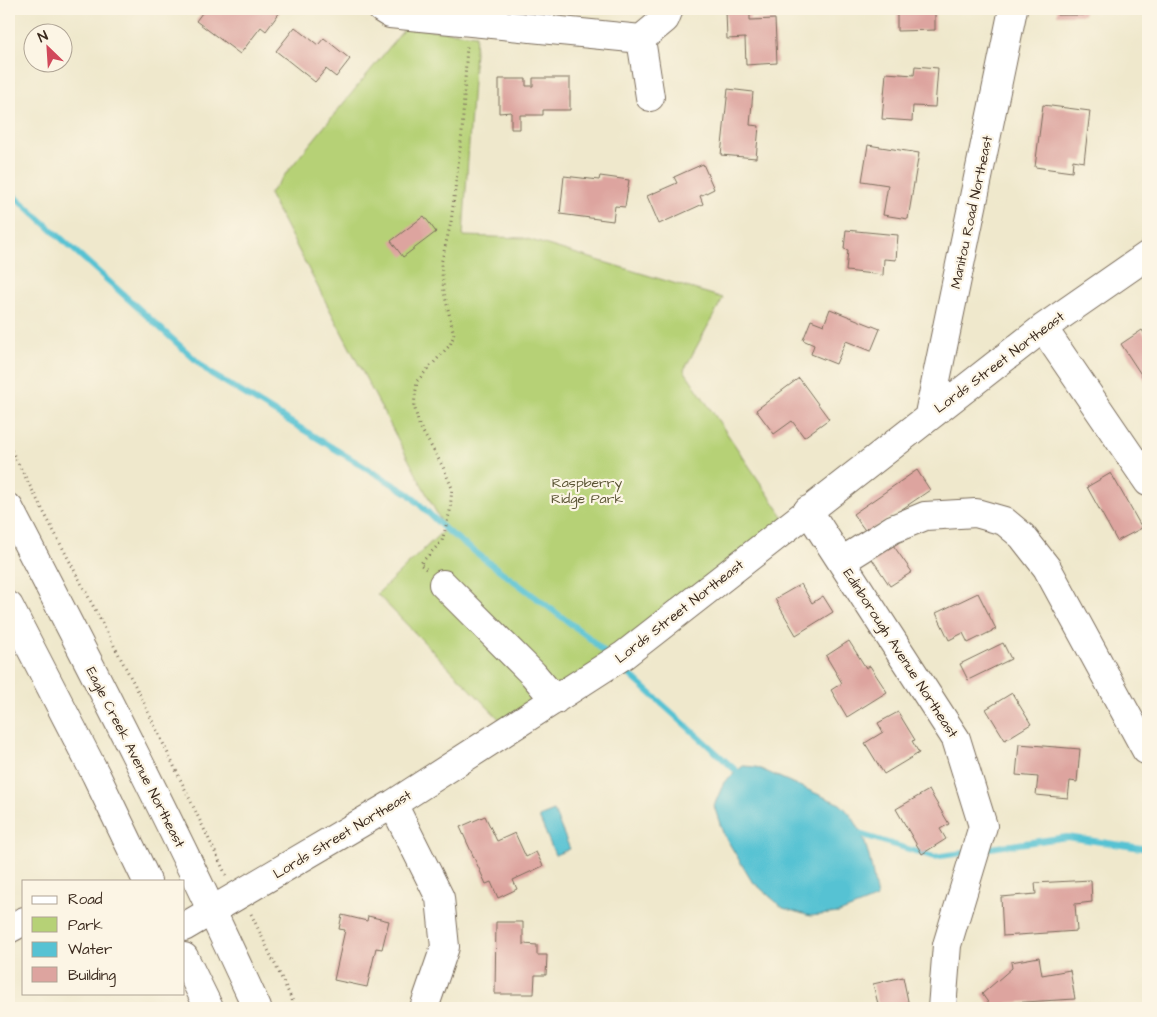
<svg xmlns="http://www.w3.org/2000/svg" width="1157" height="1017" font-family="'Architects Daughter',sans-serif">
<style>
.green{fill:#b6d176;stroke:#787e4a}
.water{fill:#57c2d3;stroke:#497678}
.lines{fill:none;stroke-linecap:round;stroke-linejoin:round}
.stream{stroke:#57c2d3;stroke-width:6}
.building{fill:#dda49f}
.minor-casing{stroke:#7a6c5b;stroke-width:30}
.major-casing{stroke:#7a6c5b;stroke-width:30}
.path{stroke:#7a6c5b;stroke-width:3;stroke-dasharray:1 4;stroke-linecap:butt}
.minor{stroke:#fff;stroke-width:28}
.major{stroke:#fff;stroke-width:28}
.labels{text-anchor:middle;stroke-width:4.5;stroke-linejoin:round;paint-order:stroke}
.street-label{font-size:14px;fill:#3b2a1e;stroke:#fcf5e5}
.park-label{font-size:14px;fill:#5a5434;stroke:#fcf5e5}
</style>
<rect width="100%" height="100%" fill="#fcf5e5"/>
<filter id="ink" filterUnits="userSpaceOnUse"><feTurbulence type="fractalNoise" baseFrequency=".02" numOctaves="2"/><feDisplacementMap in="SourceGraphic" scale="10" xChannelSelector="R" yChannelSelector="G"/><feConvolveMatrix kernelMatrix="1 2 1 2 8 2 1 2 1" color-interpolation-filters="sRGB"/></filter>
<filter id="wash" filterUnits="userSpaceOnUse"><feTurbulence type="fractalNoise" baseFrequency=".0096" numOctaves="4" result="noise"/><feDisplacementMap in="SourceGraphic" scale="20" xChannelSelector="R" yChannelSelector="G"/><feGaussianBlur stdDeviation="1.12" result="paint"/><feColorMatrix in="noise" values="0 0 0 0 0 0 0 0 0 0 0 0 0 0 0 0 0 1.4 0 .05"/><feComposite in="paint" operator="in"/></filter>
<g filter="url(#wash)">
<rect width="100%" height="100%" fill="#efe8cc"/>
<!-- green -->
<path class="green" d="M 406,27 L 476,35 L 463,236 L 524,238 L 723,298 L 684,370 L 789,525 L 509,729 L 377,594 L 445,529 L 269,194 Z"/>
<!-- water -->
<path class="water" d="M 743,766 L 756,767 L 840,804 C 867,827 871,865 877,898 L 839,913 L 810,916 L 783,908 L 751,880 L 723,833 L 714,806 L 724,782 Z
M 554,811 L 570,849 L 555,855 L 539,817 Z"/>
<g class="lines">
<!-- stream -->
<path class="stream" d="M 9,191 L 210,373 L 409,494 L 446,530 L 587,636 L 610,657
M 619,665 L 742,776
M 853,832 L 934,857 L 969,852
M 984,849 L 1067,837 L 1148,849"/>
</g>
<g id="blocks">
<!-- building -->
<path class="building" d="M 205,9 L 275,9 L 280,12 L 266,31 L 261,27 L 240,54 L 196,21 Z
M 897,9 L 935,9 L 935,30 L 897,31 Z
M 1057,9 L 1084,9 L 1084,15 L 1057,15 Z
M 750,10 L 750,20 L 775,19 L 777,63 L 746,65 L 745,38 L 727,39 L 726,11 Z
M 295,27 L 318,45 L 324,38 L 350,59 L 336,77 L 326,69 L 315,82 L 276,51 Z
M 915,66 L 938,68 L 935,107 L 913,106 L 912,121 L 882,119 L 886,73 L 914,75 Z
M 533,78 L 570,78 L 570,110 L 543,110 L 543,115 L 520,115 L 520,129 L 511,129 L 511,112 L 499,113 L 499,79 L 526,79 L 526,86 L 533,86 Z
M 728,89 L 753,92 L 750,125 L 759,126 L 756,158 L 721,155 Z
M 1043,105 L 1090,111 L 1084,162 L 1073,160 L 1072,172 L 1035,167 Z
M 868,145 L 919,153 L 908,219 L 883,215 L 888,185 L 862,181 Z
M 703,164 L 714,189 L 700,196 L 703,204 L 659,224 L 647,196 L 677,183 L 674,177 Z
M 564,176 L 599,180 L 600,176 L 629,180 L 625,207 L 615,206 L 613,221 L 560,214 Z
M 424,216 L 436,232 L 403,257 L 391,241 Z
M 846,230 L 898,235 L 896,260 L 884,259 L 883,275 L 846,271 L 848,250 L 844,249 Z
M 830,309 L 880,329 L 871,351 L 846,341 L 836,364 L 811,354 L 814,345 L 803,340 L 811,320 L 824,325 Z
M 1142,330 L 1148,339 L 1148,385 L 1121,344 Z
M 799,378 L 829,419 L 804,437 L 792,421 L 774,434 L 756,410 Z
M 917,470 L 930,490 L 867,533 L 853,514 Z
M 1111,473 L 1142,528 L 1117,541 L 1087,487 Z
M 893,545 L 912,572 L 890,586 L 872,559 Z
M 801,584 L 812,603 L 823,596 L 833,612 L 796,635 L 775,599 Z
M 978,593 L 996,629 L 968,643 L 963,633 L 949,640 L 936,613 Z
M 849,641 L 866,668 L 870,666 L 887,692 L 847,717 L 831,690 L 842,683 L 826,656 Z
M 1003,643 L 1011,659 L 968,680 L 960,664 Z
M 1012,693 L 1031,724 L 1005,740 L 986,709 Z
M 898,712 L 915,740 L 912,741 L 919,753 L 884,774 L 865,743 L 883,732 L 878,723 Z
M 1019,744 L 1080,749 L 1077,782 L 1070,781 L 1068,798 L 1036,795 L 1038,777 L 1016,775 Z
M 929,790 L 949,824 L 940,829 L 946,839 L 922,854 L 896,809 Z
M 485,816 L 497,841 L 515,833 L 526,857 L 536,852 L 543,866 L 513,880 L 517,889 L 498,898 L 491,882 L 486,884 L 460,827 Z
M 1091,880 L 1092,902 L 1075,904 L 1077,931 L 1003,936 L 1001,897 L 1036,894 L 1035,883 Z
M 342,915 L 367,921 L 368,916 L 389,921 L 382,949 L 376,948 L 367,987 L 334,980 L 345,930 L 339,929 Z
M 496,922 L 523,922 L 523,944 L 537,945 L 537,955 L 547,955 L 546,975 L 535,975 L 534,994 L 495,994 Z
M 1039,957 L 1042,975 L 1070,970 L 1075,999 L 1008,1003 L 1001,1008 L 992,1008 L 982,994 L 1012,968 L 1011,962 Z
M 903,977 L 909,1006 L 879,1008 L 873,984 Z"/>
</g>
</g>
<g filter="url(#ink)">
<use href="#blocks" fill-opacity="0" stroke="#7a6c5b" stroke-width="1"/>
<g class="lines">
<defs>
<path id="minor" d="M 382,9 L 390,14 L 641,39
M 650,97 L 641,39 L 665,19 L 669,9
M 1043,328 L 1148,482
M 929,414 L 1013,9
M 808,510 L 956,739 L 983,826 L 947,945 L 942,1008
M 842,561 L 893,529 L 925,516 L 976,513 L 1004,521 L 1022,536 L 1047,568 L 1146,750
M 443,584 L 533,674 L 555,700
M 393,804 L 440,898 L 445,947 L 424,1008
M 184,927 L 393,804 L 624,655 L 1043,328 L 1148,255
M 9,929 L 24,921"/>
<path id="major" d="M 9,508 C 95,674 180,839 257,1008
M 9,606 L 96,775 L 147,881
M 184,957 L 209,1008"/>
</defs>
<!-- minor casing -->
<use href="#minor" class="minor-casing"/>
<!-- major casing -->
<use href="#major" class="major-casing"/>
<!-- path -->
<path class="path" d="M 9,446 L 140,695 L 226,875
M 426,569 L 420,564 L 442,541 L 450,511 L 452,488 L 443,467 L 419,425 L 414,405 L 417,381 L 450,345 L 454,335 L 444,292 L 441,264 L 451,222 L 462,133 L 467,45
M 251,914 L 296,1008"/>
<!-- minor -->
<use href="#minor" class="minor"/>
<!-- major -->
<use href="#major" class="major"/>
</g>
</g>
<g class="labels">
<!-- street labels -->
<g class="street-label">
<text transform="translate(971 212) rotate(-78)" y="5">Manitou Road Northeast</text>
<text transform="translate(999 362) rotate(-37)" y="5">Lords Street Northeast</text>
<text transform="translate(679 611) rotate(-38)" y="5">Lords Street Northeast</text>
<text transform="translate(901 653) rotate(57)" y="5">Edinborough Avenue Northeast</text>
<text transform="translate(136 757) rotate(63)" y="5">Eagle Creek Avenue Northeast</text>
<text transform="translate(342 834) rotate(-31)" y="5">Lords Street Northeast</text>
</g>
<!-- park labels -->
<g class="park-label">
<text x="587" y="487">Raspberry<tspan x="587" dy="16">Ridge Park</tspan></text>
</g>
</g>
<!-- margin -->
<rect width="1157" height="1017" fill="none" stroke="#fcf5e5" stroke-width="30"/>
<!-- legend -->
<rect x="22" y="880" width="162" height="115" fill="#fcf5e5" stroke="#afa495"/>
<rect x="32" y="896" width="25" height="8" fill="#ffffff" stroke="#afa495"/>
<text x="68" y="904" font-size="15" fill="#3b2a1e">Road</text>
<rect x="32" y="917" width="25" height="15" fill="#b6d176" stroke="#afa495"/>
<text x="68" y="930" font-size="15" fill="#3b2a1e">Park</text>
<rect x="32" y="942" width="25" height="15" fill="#57c2d3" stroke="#afa495"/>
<text x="68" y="954" font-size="15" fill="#3b2a1e">Water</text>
<rect x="32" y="967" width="25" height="15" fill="#dda49f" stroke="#afa495"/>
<text x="68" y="980" font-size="15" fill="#3b2a1e">Building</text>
<!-- north arrow -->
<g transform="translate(48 48) rotate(335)"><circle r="24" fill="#fcf5e5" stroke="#afa495"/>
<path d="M0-4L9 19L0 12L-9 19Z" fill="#d1495b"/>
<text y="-8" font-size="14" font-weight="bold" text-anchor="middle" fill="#3b2a1e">N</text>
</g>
</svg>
